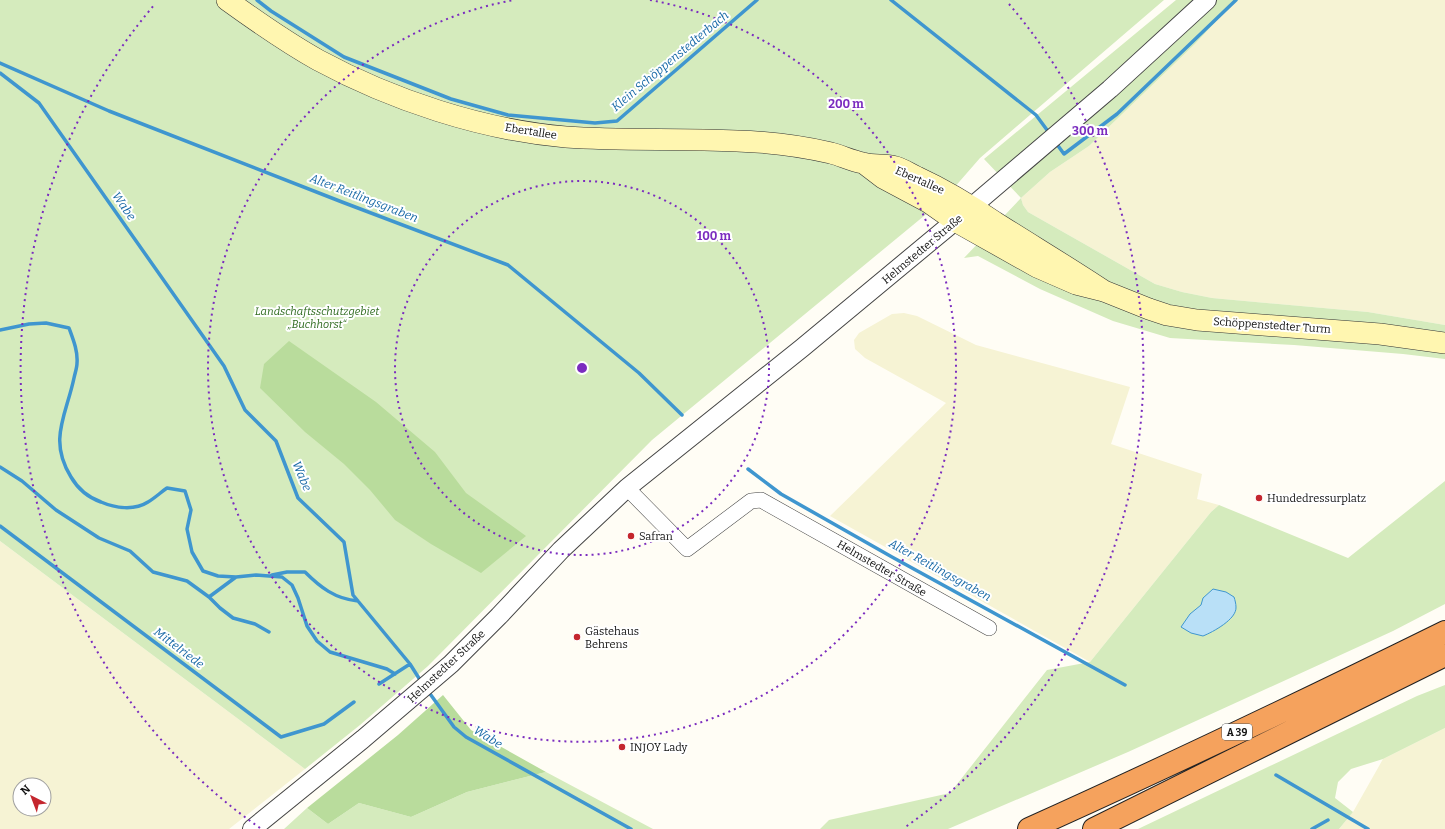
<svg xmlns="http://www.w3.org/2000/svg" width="1445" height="829" font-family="Bitter,serif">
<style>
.farmland{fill:#f6f3d4;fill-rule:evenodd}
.green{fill:#d5ebbd}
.forest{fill:#b9dc9c}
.water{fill:#b9e0f7;stroke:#3f96cf}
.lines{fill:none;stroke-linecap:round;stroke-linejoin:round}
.stream{stroke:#3f96cf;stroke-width:3.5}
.minor-casing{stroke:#444;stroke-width:16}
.tertiary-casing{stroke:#444;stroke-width:20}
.secondary-casing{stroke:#333;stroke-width:22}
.motorway-casing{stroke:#222;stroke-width:24}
.minor{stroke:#fff;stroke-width:15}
.tertiary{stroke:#fff;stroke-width:18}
.secondary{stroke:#fff6b0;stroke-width:21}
.motorway{stroke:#f5a25d;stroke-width:22}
.ring{fill:none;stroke:#7b2cbf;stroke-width:2;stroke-dasharray:2 4}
.poi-dot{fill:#c4262e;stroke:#fff;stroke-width:1.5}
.labels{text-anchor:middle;stroke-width:4;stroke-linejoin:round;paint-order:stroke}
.shield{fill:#fff;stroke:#585858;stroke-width:1}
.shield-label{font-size:10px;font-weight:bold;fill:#111}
.street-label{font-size:11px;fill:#111;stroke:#fff}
.park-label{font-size:11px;font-style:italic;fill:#2f6b1f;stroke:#fff}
.poi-label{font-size:11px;fill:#111;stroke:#fff;text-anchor:start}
.water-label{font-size:12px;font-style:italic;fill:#1768a6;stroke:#fff}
.centre{fill:#7b2cbf;stroke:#fff;stroke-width:2}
.ring-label{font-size:12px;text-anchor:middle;font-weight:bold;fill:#7b2cbf;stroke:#fff;stroke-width:4;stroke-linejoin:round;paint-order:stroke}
</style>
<rect width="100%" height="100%" fill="#fffdf5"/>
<!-- farmland -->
<path class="farmland" d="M 1236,0 L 1445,0 L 1445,325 L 1368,312 L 1212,298 L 1182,292 L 1155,284 L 1028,212 L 1023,205 L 1021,198 L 1050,172 L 1089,146 L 1195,44 Z
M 904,313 L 917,316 L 976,345 L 1130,387 L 1111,444 L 1202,474 L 1197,499 L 1219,505 L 1211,512 L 1090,662 L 830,516 L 946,403 L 865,358 L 855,349 L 854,340 L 859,333 L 892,314 Z
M 0,541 L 305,769 L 229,829 L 0,829 ZM 20,785 L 44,785 L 44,809 L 20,809 Z
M 1445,728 L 1445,829 L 1339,829 L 1353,812 L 1383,759 Z"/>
<!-- green -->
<path class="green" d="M 0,0 L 1164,0 L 980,158 L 953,189 L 930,211 L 652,440 L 428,666 L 360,725 L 305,769 L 0,541 Z
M 1176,0 L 1236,0 L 1195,44 L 1089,146 L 1050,172 L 1021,198 L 1023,205 L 1028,212 L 1155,284 L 1182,292 L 1212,298 L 1368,312 L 1445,325 L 1445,359 L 1403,354 L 1294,345 L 1170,338 L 1113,321 L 1040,289 L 978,256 L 964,258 L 1021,198 L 984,159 Z
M 1445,481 L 1445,604 L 1393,631 L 1128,752 L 948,829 L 820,829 L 829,820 L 950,793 L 1047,670 L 1090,662 L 1211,512 L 1219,505 L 1348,558 Z
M 1445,685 L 1445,728 L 1383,759 L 1351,769 L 1338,782 L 1335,798 L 1353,812 L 1339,829 L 1138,829 L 1417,696 Z
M 546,772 L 653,829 L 284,829 L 307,808 L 328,824 L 359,803 L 411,817 L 467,792 Z"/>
<!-- forest -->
<path class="forest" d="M 289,341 L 376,402 L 435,452 L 466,493 L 526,536 L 481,573 L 431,544 L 395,520 L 370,490 L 344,464 L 305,432 L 260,388 L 264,364 Z
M 443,695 L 471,730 L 546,772 L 467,792 L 411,817 L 359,803 L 328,824 L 307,808 L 398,735 Z"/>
<!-- water -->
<path class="water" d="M 1213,589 L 1226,592 L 1234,597 C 1235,600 1236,604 1236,607 C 1237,619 1213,632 1203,636 L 1191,633 L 1181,627 L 1190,614 L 1201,605 L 1203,598 Z"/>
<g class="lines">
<!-- stream -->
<path class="stream" d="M 257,0 L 271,11 L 344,57 L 451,99 L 508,115 L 595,123 L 617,121 L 757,0
M 891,0 L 1036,115 L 1050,134
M 0,63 L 109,111 L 342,202 L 508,265 L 639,373 L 682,415
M 0,73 L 39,103 L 224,366 L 245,410 L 276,441 L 298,498 L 344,542 L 353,595 L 410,664 L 422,683
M 1056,143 L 1064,154 L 1117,114 L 1236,0
M 0,330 L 29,324 L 46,323 L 69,328 C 73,339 78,351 77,363 C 77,368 75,373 74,378 C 66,416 48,440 71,477 C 78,489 87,497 101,502 C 115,508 134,511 148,502 C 155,498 161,492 167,488 L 185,491 L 191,510 L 187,529 L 192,552 L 203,571 L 218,576 L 236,577 L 256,575 L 282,577 L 292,585 L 298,598 L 307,626 L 317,641 L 330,652 L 387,669 L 395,674
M 0,467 L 22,481 L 56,510 L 99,538 L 130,551 L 153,572 L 187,581 L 209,597 L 236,577
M 748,469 L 781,494 L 892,557 L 1125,685
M 0,526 L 281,737 L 324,724 L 354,702
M 272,575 L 287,572 L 305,572 C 320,587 335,599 358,601
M 209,597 L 220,608 L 233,618 L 255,624 L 269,632
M 379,684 L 410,664
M 428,691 L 454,727 L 466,737 L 631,829
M 1276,775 L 1368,829
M 1312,829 L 1328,820"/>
<defs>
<path id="minor" d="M 627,488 L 687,549 L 751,501 L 761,500 L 989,628"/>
<path id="tertiary" d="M 252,829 L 363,739 L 451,664 L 499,616 L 561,550 L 627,488 L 802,348 L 955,221 L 1110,89 L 1207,0"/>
<path id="secondary" d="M 227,0 C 256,21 286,42 318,60 C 392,100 482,130 566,137 C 623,141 680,138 737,141 C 768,142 801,146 831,153 C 842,156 852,161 863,163 C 873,166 885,164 896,167 C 903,169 910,174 917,177 C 945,190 970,205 995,222 C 1031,245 1068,267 1104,291
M 866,165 L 883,178 L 928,202 L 955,221 L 1037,267 L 1076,284 L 1104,291 L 1149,309 L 1167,315 L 1197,320 L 1380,334 L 1445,343"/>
<path id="motorway" d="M 1029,829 C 1169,766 1307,700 1445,632
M 1094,829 L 1445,655"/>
</defs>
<!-- minor casing -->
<use href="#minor" class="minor-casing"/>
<!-- tertiary casing -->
<use href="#tertiary" class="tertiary-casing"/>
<!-- secondary casing -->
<use href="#secondary" class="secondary-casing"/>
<!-- motorway casing -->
<use href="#motorway" class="motorway-casing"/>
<!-- minor -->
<use href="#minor" class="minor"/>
<!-- tertiary -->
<use href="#tertiary" class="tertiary"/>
<!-- secondary -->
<use href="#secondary" class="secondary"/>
<!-- motorway -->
<use href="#motorway" class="motorway"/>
</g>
<!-- distance rings -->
<g class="ring">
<circle cx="582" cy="368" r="187"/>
<path d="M650 0A374 374 0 1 1 514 0"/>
<path d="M260 828A561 561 0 0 1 155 4M1009 4A561 561 0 0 1 904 828"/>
</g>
<!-- markers -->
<g class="poi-dot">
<circle cx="1259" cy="498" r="4"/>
<circle cx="631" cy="536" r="4"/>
<circle cx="577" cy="637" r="4"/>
<circle cx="622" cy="747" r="4"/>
</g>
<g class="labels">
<!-- shield labels -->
<rect class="shield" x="1222" y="724" width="30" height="16" rx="3"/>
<g class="shield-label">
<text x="1237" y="736">A 39</text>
</g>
<!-- street labels -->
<g class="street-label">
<text transform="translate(531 131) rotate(9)" y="4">Ebertallee</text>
<text transform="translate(920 180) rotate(24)" y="4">Ebertallee</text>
<text transform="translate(922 249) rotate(-40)" y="4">Helmstedter Straße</text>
<text transform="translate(1272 325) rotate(4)" y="4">Schöppenstedter Turm</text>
<text transform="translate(882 568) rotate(30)" y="4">Helmstedter Straße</text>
<text transform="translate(446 666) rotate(-43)" y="4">Helmstedter Straße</text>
</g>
<!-- park labels -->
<g class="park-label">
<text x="317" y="315">Landschaftsschutzgebiet<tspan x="317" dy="13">„Buchhorst“</tspan></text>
</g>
<!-- poi labels -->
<g class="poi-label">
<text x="1267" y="502">Hundedressurplatz</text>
<text x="639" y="540">Safran</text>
<text x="585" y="635">Gästehaus<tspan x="585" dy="13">Behrens</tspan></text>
<text x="630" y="751">INJOY Lady</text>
</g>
<!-- water labels -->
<g class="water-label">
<text transform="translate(670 61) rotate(-40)" y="4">Klein Schöppenstedterbach</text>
<text transform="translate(364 198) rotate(21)" y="4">Alter Reitlingsgraben</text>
<text transform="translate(124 206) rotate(55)" y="4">Wabe</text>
<text transform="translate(302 476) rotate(67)" y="4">Wabe</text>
<text transform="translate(940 570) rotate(29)" y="4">Alter Reitlingsgraben</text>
<text transform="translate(179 648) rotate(37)" y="4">Mittelriede</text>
<text transform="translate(488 737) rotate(32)" y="4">Wabe</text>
</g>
</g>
<circle cx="582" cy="368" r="6" class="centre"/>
<g class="ring-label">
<text x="846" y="108">200 m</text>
<text x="1090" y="135">300 m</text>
<text x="714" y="240">100 m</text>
</g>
<!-- north arrow -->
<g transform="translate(32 797) rotate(318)"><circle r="19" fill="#ffffff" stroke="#a0a0a0"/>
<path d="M0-3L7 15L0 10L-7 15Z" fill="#c4262e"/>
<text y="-6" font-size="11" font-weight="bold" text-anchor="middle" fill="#111111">N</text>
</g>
</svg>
